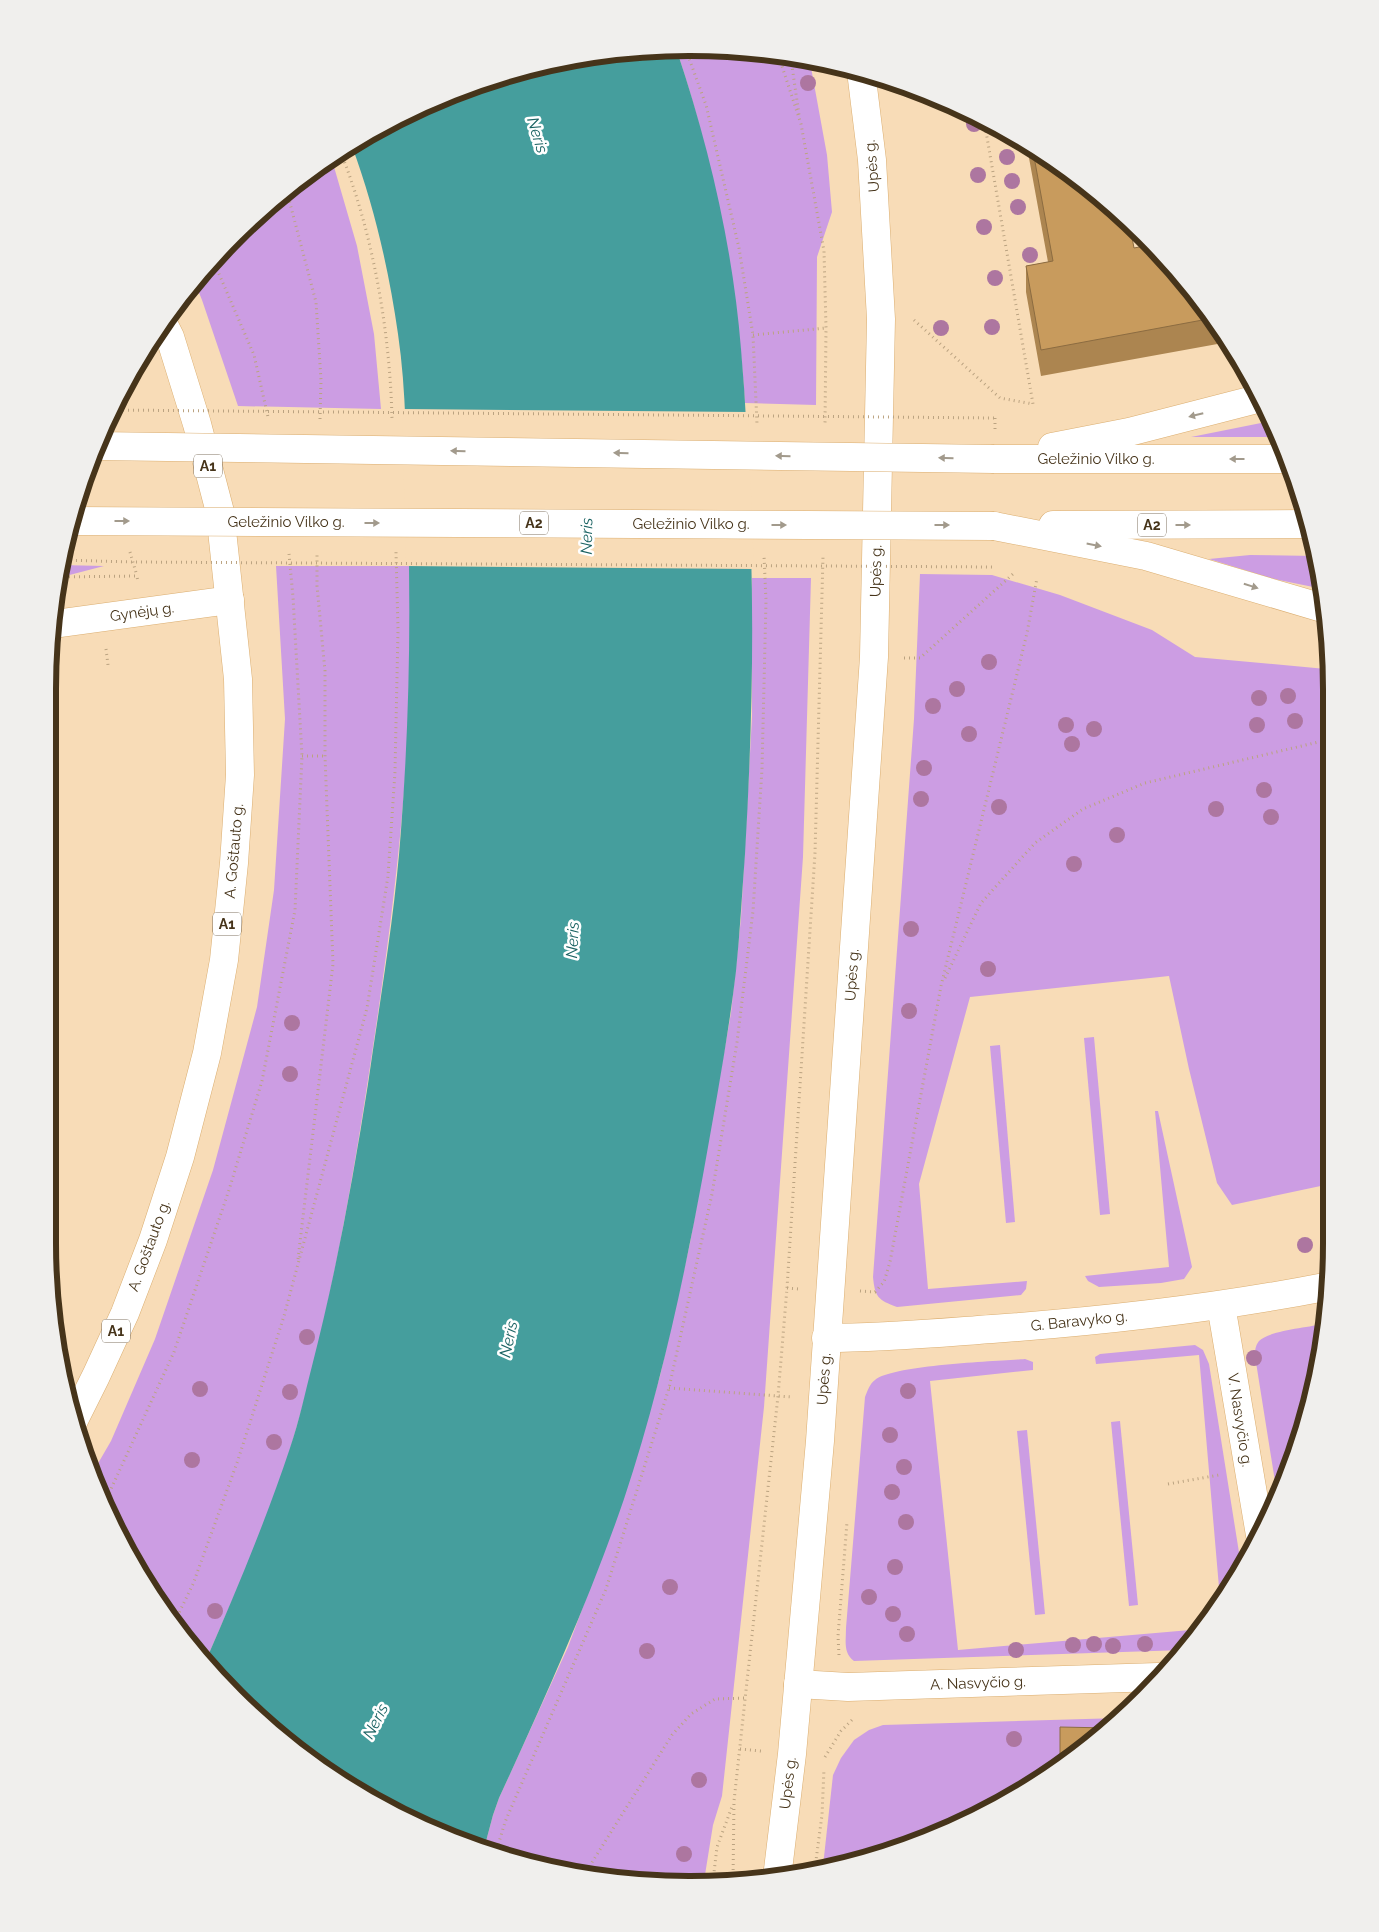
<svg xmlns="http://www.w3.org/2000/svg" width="1379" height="1932" viewBox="0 0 1379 1932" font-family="Raleway,sans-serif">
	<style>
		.green { fill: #cc9de3 }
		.water { fill: #459e9d }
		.pier { fill: #f8dcb7 }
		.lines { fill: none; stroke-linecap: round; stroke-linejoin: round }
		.minor-casing { stroke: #dbae70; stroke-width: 29 }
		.major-casing { stroke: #dbae70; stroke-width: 29 }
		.highway-casing { stroke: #dbae70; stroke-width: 29 }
		.path { stroke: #bba381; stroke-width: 3; stroke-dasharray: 1 4; stroke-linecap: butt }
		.minor { stroke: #fff; stroke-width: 28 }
		.major { stroke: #fff; stroke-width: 28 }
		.highway { stroke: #fff; stroke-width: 28 }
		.highway-bridge-casing { stroke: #dbae70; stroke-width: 29; stroke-linecap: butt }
		.path-bridge { stroke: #bba381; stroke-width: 3; stroke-dasharray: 1 4; stroke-linecap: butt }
		.highway-bridge { stroke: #fff; stroke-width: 28 }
		.tree { fill: #ad76a0 }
		.wall { fill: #ac8550 }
		.building { fill: #c89b5d; stroke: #8c6c41 }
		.oneway { fill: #a29a8c }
		.labels { text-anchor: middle; stroke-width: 5; stroke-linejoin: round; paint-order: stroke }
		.shield { fill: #fff; stroke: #7e715f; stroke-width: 1 }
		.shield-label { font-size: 14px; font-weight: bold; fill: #46341a }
		.street-label { font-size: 15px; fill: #46341a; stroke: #fff }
		.water-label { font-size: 16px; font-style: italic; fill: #1b6363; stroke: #fff }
		.rim { fill: none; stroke: #46341a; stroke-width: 6 }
	</style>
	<rect width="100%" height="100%" fill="#f8dcb7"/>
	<g class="green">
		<path d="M732,49L810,62L827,155L832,212L817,257L816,405L745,403C737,283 715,166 677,51Z"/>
		<path d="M332,160L357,246L374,334L381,409L238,406L202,300L195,283L207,266L266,207Z"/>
		<path d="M1271,421L1277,437H1191Z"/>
		<path d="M1250,555L1316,556L1323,589L1274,579L1209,559Z"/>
		<path d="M60,565L104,566L58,578Z"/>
		<path d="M276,566H409C416,717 399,870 377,1020C356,1162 333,1305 292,1443C270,1517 238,1587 207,1658L156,1599L114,1526L93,1472L111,1441L155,1339L213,1170L257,1007L274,890L285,719Z"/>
		<path d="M920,574L992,575L1060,595L1152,630L1195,657L1326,669L1330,1184L1232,1205L1217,1183L1189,1069L1169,976L970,997L919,1184L928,1289L1027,1281L1026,1289L1021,1295L897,1307C878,1300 875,1297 873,1277L914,719Z"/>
		<path d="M752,578H811L803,857L764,1407L722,1796L713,1825L704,1881L648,1883L565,1872L485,1845L493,1815L499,1798L568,1647L624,1497L660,1376L690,1243L731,1013L741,918L752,717Z"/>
		<path d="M1094,1037L1110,1214L1100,1215L1084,1038Z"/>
		<path d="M1000,1045L1015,1222L1006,1223L990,1046Z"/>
		<path d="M1155,1111H1158L1192,1267L1184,1279L1161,1283L1099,1287L1088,1281L1085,1276L1169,1267Z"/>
		<path d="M1324,1324L1310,1409L1277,1494L1255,1356C1255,1351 1255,1346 1259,1341C1268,1331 1309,1327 1324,1324Z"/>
		<path d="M1195,1345L1203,1350L1209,1364L1241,1565L1220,1599L1199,1355L1096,1364L1095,1357L1100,1354Z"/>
		<path d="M1025,1359L1033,1362V1370L930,1381L958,1650L1202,1629L1184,1650L854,1661C843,1653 846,1641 846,1628L865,1397C867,1392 870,1383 875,1380C892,1365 997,1361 1025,1359Z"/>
		<path d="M1120,1421L1138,1605L1129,1606L1111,1422Z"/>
		<path d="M1027,1430L1045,1614L1035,1615L1017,1431Z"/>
		<path d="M1120,1718L1113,1725L1011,1798L935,1836L823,1866L833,1775L841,1758L854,1740L869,1730L883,1725Z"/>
	</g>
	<path class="water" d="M677,51C709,147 733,248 741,349C747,415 749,482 751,548C754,650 751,752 745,854C742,893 740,932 736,971C728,1039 715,1107 703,1175C683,1284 659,1394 624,1499C589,1601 544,1700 499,1798L493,1815L485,1845L406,1818L266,1725L207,1658C237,1589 266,1520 290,1448C299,1422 305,1393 312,1366C336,1273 353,1179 368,1084C380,1000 395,915 401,830C409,727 411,624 408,520C406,458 407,395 398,334C389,270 374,206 352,146L369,133L483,81L606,53Z"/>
	<path class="pier" d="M402,409L748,412L754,569L406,566Z"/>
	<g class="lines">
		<g class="minor-casing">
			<g id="minor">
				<path d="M1221,1305L1260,1535"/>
				<path d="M826,1338C882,1338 937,1333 992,1329C1105,1321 1218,1308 1330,1286"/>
				<path d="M798,1684L848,1687L1158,1677"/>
				<path d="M777,1878L792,1754L820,1441L874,657L881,319L872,160L861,71"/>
			</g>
		</g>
		<g class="major-casing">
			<g id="major">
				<path d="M54,624L230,600"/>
				<path d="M74,1420L96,1376L125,1313L153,1240L180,1157L207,1053L224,960L234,863L240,775L238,679L220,512L197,424L170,337L164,325"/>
			</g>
		</g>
		<g class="highway-casing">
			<g id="highway">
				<path d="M1052,447L1129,432L1261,398"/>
				<path d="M994,459H1285"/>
				<path d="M1053,525L1310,524"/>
				<path d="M994,526L1146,556L1326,609"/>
			</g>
		</g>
		<g class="path">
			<path d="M686,50L706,105L739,248L753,335L757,424"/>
			<path d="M779,57L801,124L824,251L826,328L825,425"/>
			<path d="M791,59L799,115"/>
			<path d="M341,153C373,233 390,332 392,419"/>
			<path d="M287,192L316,302L321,380L320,420"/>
			<path d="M213,260L254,355L268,417"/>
			<path d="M914,320L1000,398L1033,404L984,120"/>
			<path d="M753,335L826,328"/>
			<path d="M995,429V414"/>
			<path d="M130,552L137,576"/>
			<path d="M59,577L137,576L138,583"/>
			<path d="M106,649L108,665"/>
			<path d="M904,658H920L1013,574"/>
			<path d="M302,756H325"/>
			<path d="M48,964L53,857L48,804"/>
			<path d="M945,978L981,903L1035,843L1083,809L1145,783L1327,740"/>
			<path d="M298,1259L333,964L325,756V671L317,586V553"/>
			<path d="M787,1288L799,1289"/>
			<path d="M860,1291L875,1292L884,1282L890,1262L941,986L1027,633L1037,578"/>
			<path d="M669,1388L792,1397"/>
			<path d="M1168,1484L1219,1475"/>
			<path d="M105,1502L174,1352L229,1190L262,1081L295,910L302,756L293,597L289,554"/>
			<path d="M175,1621L193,1584L238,1460L284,1316L367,1008L388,876L395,772L398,630L396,552"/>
			<path d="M839,1655L838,1636L847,1522"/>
			<path d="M740,1749L761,1751"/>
			<path d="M825,1757L841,1731L854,1718"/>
			<path d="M497,1849L505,1822L606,1589L669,1388L712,1194L737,1042L753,911L762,769L766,601L764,555"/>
			<path d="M815,1868L822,1815L824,1769"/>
			<path d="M584,1875L672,1735L691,1714L715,1699L746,1698"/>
			<path d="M733,1880L734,1801L778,1396L787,1288L815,853L823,557"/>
			<path d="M713,1881L717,1847L733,1804"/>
		</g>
		<use href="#minor" class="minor"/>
		<use href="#major" class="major"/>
		<use href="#highway" class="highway"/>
		<g class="highway-bridge-casing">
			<g id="highway-bridge">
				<path d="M96,446L994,459"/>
				<path d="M73,521L994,526"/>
			</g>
		</g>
		<g class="path-bridge">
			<path d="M113,410L995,418"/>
			<path d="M61,560L132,562L994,567"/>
		</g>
		<use href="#highway-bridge" class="highway-bridge"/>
	</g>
	<g class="tree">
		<circle cx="808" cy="83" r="8"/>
		<circle cx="974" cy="124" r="8"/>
		<circle cx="1007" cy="157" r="8"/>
		<circle cx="978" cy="175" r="8"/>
		<circle cx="1012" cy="181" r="8"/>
		<circle cx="1018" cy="207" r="8"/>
		<circle cx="984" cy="227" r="8"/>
		<circle cx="1030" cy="255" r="8"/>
		<circle cx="995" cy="278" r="8"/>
		<circle cx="992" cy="327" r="8"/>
		<circle cx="941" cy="328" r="8"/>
		<circle cx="989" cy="662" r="8"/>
		<circle cx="957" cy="689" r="8"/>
		<circle cx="1288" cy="696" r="8"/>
		<circle cx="1259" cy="698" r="8"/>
		<circle cx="933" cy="706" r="8"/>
		<circle cx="1295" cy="721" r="8"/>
		<circle cx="1066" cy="725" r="8"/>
		<circle cx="1257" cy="725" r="8"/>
		<circle cx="1094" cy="729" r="8"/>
		<circle cx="969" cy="734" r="8"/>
		<circle cx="1072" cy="744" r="8"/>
		<circle cx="924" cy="768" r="8"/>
		<circle cx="1264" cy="790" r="8"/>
		<circle cx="921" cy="799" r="8"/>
		<circle cx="999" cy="807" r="8"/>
		<circle cx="1216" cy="809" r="8"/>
		<circle cx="1271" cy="817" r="8"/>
		<circle cx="1117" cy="835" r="8"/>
		<circle cx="1074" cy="864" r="8"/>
		<circle cx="911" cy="929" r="8"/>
		<circle cx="988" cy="969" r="8"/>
		<circle cx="909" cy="1011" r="8"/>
		<circle cx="292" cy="1023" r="8"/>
		<circle cx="290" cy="1074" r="8"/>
		<circle cx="1305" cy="1245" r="8"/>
		<circle cx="307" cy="1337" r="8"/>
		<circle cx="1254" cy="1358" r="8"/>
		<circle cx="200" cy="1389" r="8"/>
		<circle cx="908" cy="1391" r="8"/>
		<circle cx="290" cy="1392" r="8"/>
		<circle cx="890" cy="1435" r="8"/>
		<circle cx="274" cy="1442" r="8"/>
		<circle cx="192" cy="1460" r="8"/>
		<circle cx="904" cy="1467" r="8"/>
		<circle cx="892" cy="1492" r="8"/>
		<circle cx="906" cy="1522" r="8"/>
		<circle cx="895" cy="1567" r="8"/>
		<circle cx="670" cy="1587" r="8"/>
		<circle cx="869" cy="1597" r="8"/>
		<circle cx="215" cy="1611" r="8"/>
		<circle cx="893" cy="1614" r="8"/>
		<circle cx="907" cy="1634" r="8"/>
		<circle cx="1094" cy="1644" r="8"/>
		<circle cx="1145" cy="1644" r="8"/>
		<circle cx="1073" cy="1645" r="8"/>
		<circle cx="1113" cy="1646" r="8"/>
		<circle cx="1016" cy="1650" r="8"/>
		<circle cx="647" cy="1651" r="8"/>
		<circle cx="1014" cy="1739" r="8"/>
		<circle cx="699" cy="1780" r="8"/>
		<circle cx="684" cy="1854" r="8"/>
	</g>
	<path class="wall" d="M1027,147L1081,180L1134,248L1172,266L1223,343L1041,376L1026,292V266L1048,262Z"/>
	<g class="building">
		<path d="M1033,151L1081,180L1130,227L1134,248L1150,245L1172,266L1208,319L1041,350L1026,266L1053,261Z"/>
		<path d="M1060,1727L1109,1728L1060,1763Z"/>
	</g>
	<defs><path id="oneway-solid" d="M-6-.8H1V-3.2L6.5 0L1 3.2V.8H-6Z" transform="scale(1.25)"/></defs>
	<g class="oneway">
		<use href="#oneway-solid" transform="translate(1196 415) rotate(166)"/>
		<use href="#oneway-solid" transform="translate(458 451) rotate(-179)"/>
		<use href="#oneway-solid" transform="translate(621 453) rotate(-179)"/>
		<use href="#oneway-solid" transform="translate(783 456) rotate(-179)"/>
		<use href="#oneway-solid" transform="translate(946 458) rotate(-179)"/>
		<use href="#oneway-solid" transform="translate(1237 459) rotate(180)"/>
		<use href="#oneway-solid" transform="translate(122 521)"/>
		<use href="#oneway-solid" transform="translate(372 523)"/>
		<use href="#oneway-solid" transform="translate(779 525)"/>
		<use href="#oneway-solid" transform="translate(942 525)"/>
		<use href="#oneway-solid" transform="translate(1183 525)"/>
		<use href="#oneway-solid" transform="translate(1094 545) rotate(11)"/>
		<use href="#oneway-solid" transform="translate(1251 586) rotate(17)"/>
	</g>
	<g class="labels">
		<g class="shield">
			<rect x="194" y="454.5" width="28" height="23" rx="4"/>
			<rect x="520" y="511.5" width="28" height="23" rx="4"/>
			<rect x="1138" y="513.5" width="28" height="23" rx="4"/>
			<rect x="213" y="912.5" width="28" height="23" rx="4"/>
			<rect x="102" y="1319.5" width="28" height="23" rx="4"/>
		</g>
		<g class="shield-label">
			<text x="208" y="471">A1</text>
			<text x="534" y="528">A2</text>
			<text x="1152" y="530">A2</text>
			<text x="227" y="929">A1</text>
			<text x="116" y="1336">A1</text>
		</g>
		<g class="street-label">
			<text transform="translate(872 166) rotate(-95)" y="5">Upės g.</text>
			<text x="1096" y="464">Geležinio Vilko g.</text>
			<text x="286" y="527">Geležinio Vilko g.</text>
			<text x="691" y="529">Geležinio Vilko g.</text>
			<text transform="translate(876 571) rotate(-89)" y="5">Upės g.</text>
			<text transform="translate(142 612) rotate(-8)" y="5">Gynėjų g.</text>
			<text transform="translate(234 851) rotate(-85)" y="5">A. Goštauto g.</text>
			<text transform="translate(852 975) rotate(-86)" y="5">Upės g.</text>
			<text transform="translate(149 1246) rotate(-70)" y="5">A. Goštauto g.</text>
			<text transform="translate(1079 1321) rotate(-6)" y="5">G. Baravyko g.</text>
			<text transform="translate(824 1379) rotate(-86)" y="5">Upės g.</text>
			<text transform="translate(1240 1420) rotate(81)" y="5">V. Nasvyčio g.</text>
			<text transform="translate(978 1683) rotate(-2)" y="5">A. Nasvyčio g.</text>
			<text transform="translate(788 1783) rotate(-83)" y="5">Upės g.</text>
		</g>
		<g class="water-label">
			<text transform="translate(538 135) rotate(73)" y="6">Neris</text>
			<text transform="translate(586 536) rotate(-89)" y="6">Neris</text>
			<text transform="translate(572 940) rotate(-87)" y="6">Neris</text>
			<text transform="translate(508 1339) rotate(-78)" y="6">Neris</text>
			<text transform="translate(375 1721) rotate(-63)" y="6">Neris</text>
		</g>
	</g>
	<path d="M0 0H1379V1932H0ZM689 56H690A633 633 0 0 1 1323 689V1243A633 633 0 0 1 690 1876H689A633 633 0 0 1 56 1243V689A633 633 0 0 1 689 56Z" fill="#f0efed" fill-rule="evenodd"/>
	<path class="rim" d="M689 56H690A633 633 0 0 1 1323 689V1243A633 633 0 0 1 690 1876H689A633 633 0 0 1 56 1243V689A633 633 0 0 1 689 56Z"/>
</svg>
